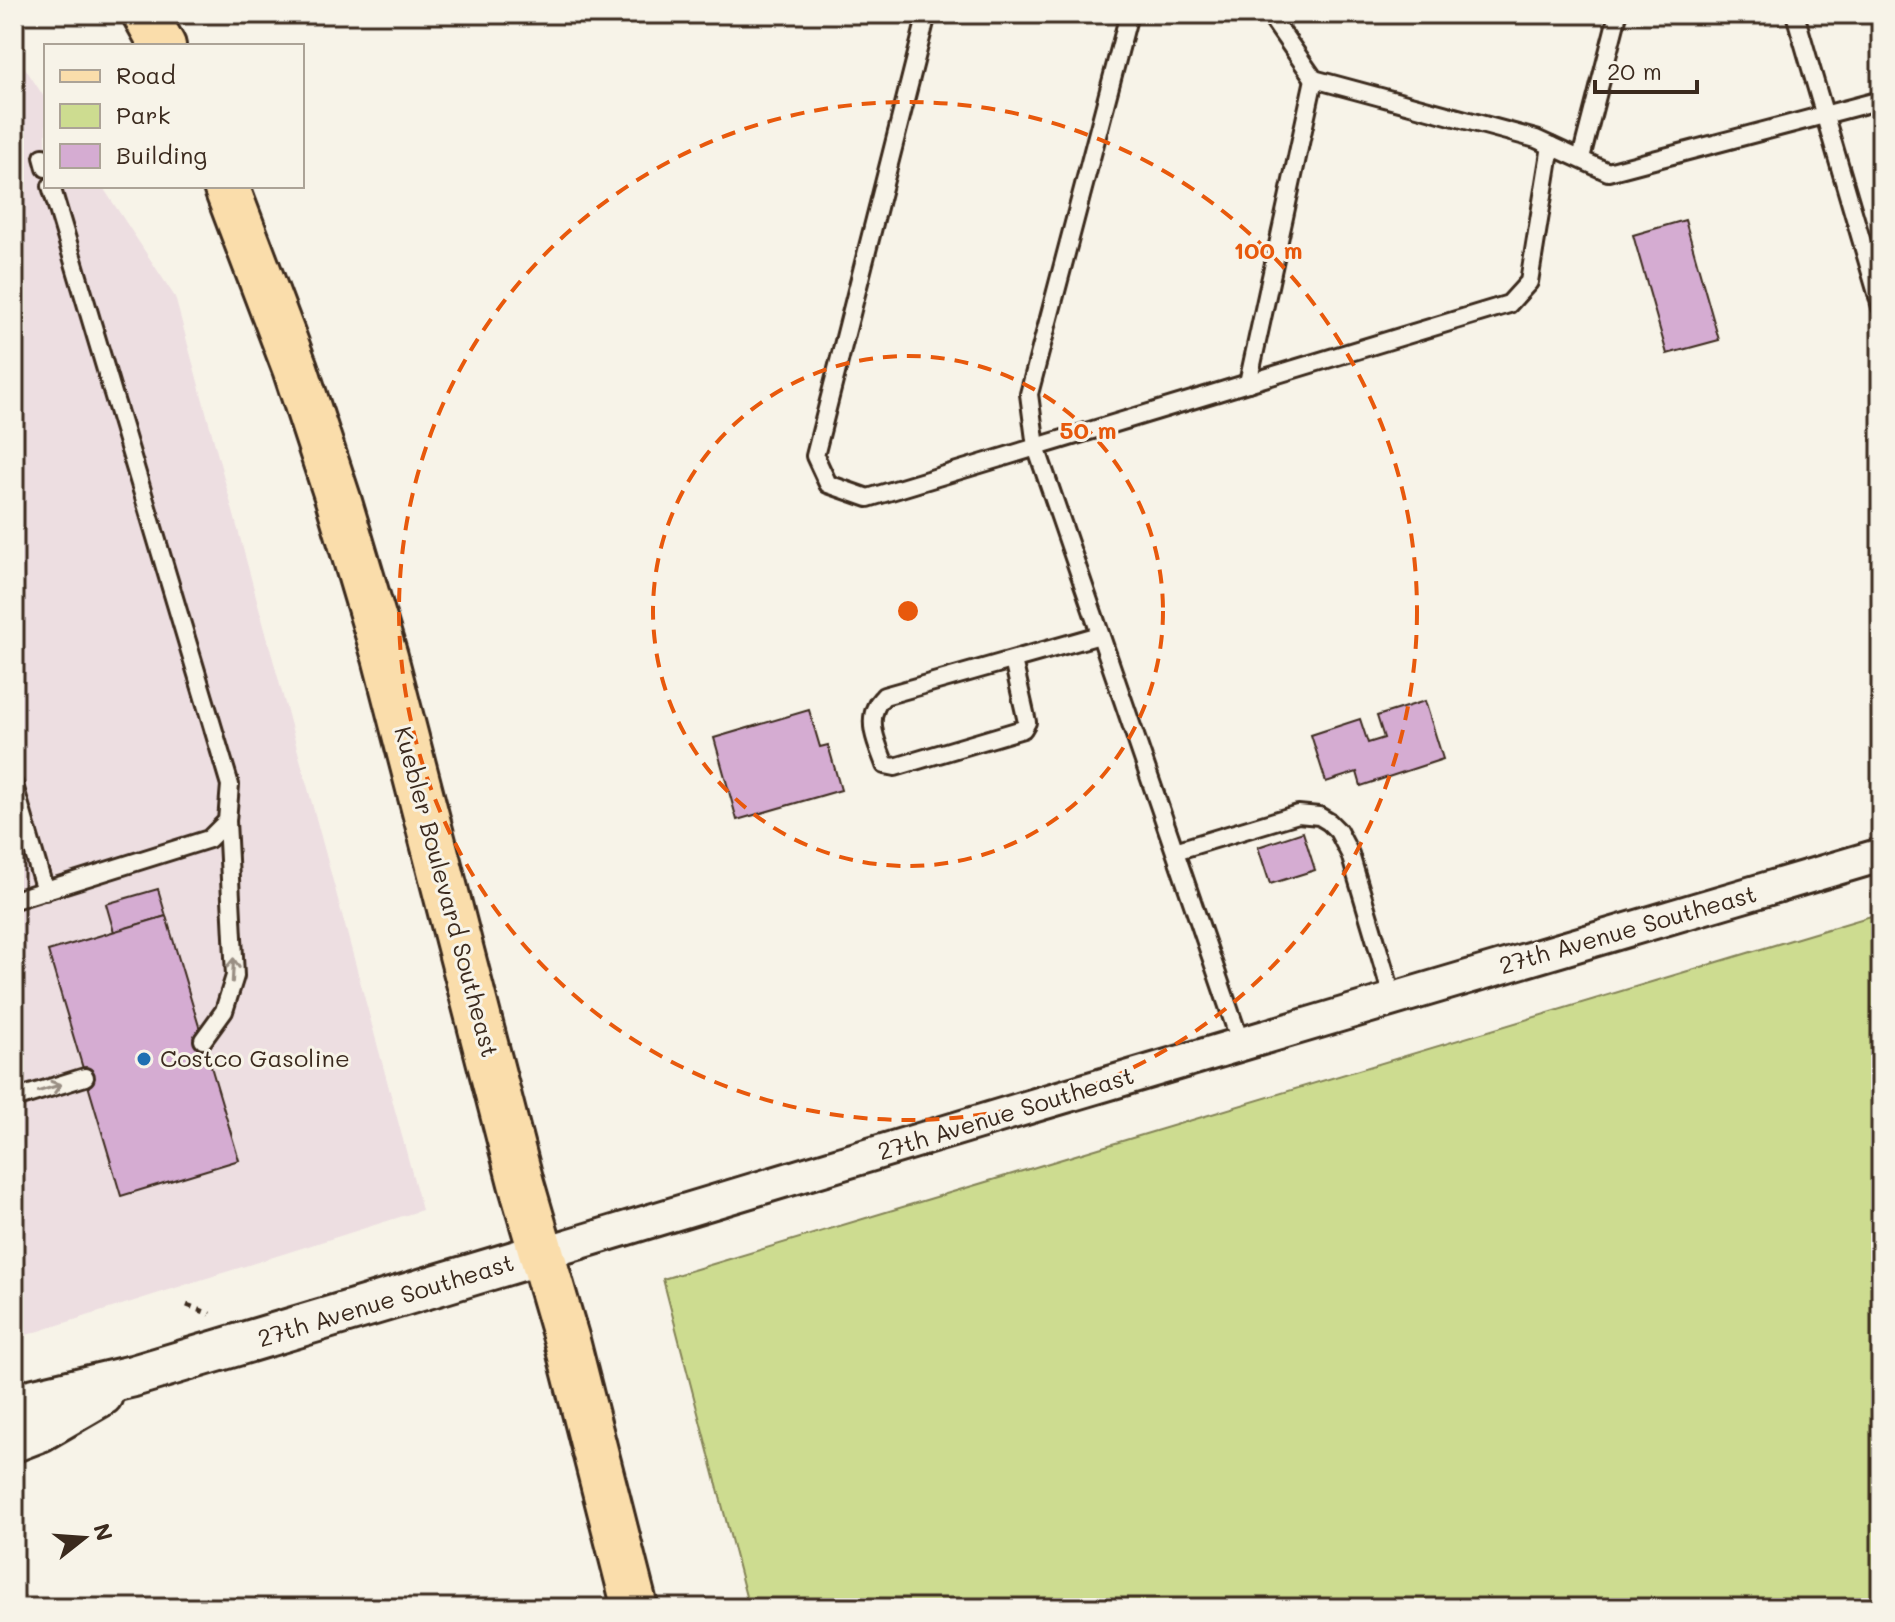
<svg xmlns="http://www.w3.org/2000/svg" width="1895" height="1622" viewBox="0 0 1895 1622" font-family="Mali,sans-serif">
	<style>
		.built { fill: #eddee1 }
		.green { fill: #cddc90; stroke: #848357; stroke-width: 2 }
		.building { fill: #d5acd2; stroke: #3b2a1e; stroke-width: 2 }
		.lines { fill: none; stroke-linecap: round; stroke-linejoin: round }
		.service-casing { stroke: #3b2a1e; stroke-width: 22 }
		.minor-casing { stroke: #3b2a1e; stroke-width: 38 }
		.tertiary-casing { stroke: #3b2a1e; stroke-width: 46 }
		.primary-casing { stroke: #3b2a1e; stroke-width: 50 }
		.path { stroke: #3b2a1e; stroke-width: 5; stroke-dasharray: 6 6; stroke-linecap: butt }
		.service { stroke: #f7f3e8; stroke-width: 16 }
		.minor { stroke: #f7f3e8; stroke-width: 32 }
		.tertiary { stroke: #f7f3e8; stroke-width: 40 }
		.primary { stroke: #faddab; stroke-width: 44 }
		.oneway { stroke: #998e83 }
		.ring { fill: none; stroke: #e8590c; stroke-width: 4; stroke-dasharray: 14 10 }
		.poi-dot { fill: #1f6fb2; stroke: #f7f3e8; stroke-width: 3 }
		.labels { text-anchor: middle; stroke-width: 6; stroke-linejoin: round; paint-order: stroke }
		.street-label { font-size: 24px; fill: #3b2a1e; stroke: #f7f3e8 }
		.poi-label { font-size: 24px; fill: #3b2a1e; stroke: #f7f3e8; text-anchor: start }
		.centre { fill: #e8590c; stroke: #f7f3e8; stroke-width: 4 }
		.ring-label { font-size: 24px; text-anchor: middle; font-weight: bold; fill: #e8590c; stroke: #f7f3e8; stroke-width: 6; stroke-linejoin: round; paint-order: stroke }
	</style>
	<rect width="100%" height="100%" fill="#f7f3e8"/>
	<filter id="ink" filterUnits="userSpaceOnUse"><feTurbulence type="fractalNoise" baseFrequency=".0125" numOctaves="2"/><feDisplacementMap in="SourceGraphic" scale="16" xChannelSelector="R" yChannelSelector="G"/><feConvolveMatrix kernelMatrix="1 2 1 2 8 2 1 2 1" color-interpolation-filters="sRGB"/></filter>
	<g filter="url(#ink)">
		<path class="built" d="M14,51L46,100V186H102L175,297L422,1210L14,1339Z"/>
		<path class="green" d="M1881,913V1608H749L663,1279Z"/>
		<g class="building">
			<path d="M1685,220L1719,340L1667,354L1633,235Z"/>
			<path d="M1425,701L1443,759L1361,786L1357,772L1326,782L1311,735L1360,719L1368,743L1384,738L1377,716Z"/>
			<path d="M809,710L820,747L828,745L841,790L737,820L714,738Z"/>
			<path d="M1303,832L1315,870L1270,884L1258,847Z"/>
			<path d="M158,889L166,916L114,932L106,904Z"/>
			<path d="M166,916L239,1160L121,1196L48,951Z"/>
		</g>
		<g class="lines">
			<g class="service-casing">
				<g id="service">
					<path d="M927,14L815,456L828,484L868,498L1509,304L1529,282L1551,146"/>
					<path d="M1129,14L1029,394L1036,447L1241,1044"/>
					<path d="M1269,14L1314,79L1536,139L1608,172L1881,100"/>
					<path d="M1795,14L1881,307"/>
					<path d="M43,157L46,168"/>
					<path d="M1581,158L1618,14"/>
					<path d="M1248,383L1314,79"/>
					<path d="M1013,660L1027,722L1023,729L895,767L885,765C879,748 867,725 876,707C878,702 881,700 884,696L1100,635"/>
					<path d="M14,785L45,891"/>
					<path d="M1175,851L1298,814L1319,816L1329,822L1338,831L1350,854L1393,999"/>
					<path d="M14,900L209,839L227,821L230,785L51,186"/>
					<path d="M203,1040L224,1011L235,976L227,821"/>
					<path d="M14,1099L85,1077"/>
				</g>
			</g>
			<g class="minor-casing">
				<path id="minor" d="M541,1254L1042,1103L1881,855"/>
			</g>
			<g class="tertiary-casing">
				<g id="tertiary">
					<path d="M14,1404L133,1376L541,1254"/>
					<path d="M14,1441L40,1431L102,1395"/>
				</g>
			</g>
			<g class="primary-casing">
				<g id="primary">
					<path d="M145,14L163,46"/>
					<path d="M226,186L295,368L338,499L385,657L521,1183L567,1341L635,1608"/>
				</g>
			</g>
			<path class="path" d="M187,1305L210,1314"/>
			<use href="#service" class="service"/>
			<use href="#minor" class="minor"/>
			<use href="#tertiary" class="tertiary"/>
			<use href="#primary" class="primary"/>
		</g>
		<defs><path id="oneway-shaft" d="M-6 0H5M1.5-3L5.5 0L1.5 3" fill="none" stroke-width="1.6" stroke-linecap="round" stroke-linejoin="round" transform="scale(2)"/></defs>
		<g class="oneway">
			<use href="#oneway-shaft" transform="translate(233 970) rotate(-87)"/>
			<use href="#oneway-shaft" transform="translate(50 1088) rotate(-17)"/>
		</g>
	</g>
	<g class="ring">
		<circle cx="908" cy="611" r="255"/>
		<circle cx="908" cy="611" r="509"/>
	</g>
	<circle class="poi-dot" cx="144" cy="1059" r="8"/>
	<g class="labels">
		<g class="street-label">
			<text transform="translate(446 892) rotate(75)" y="8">Kuebler Boulevard Southeast</text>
			<text transform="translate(1628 930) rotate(-16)" y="8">27th Avenue Southeast</text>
			<text transform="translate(1006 1114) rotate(-17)" y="8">27th Avenue Southeast</text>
			<text transform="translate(386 1301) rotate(-17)" y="8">27th Avenue Southeast</text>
		</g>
		<g class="poi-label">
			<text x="160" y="1067">Costco Gasoline</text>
		</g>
	</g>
	<circle cx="908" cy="611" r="12" class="centre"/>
	<g class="ring-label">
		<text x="1268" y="259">100 m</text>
		<text x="1088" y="439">50 m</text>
	</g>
	<rect width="1895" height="1622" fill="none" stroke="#f7f3e8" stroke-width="48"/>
	<rect x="24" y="24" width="1847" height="1574" fill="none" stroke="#3b2a1e" stroke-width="3" filter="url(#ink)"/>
	<rect x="44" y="44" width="260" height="144" fill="#f7f3e8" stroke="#aca397" stroke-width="2"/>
	<rect x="60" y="70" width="40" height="12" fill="#faddab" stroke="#aca397" stroke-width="2"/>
	<text x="116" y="84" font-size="24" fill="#3b2a1e">Road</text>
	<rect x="60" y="104" width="40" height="24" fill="#cddc90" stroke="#aca397" stroke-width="2"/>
	<text x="116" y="124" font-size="24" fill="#3b2a1e">Park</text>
	<rect x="60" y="144" width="40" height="24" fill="#d5acd2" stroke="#aca397" stroke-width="2"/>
	<text x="116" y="164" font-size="24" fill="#3b2a1e">Building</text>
	<g transform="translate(84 1538) rotate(73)" stroke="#f7f3e8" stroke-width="6" paint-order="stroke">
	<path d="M0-6L14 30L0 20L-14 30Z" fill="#3b2a1e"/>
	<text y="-12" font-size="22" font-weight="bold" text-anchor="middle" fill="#3b2a1e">N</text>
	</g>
	<path d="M1595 80v12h102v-12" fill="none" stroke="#3b2a1e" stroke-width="4"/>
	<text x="1607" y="80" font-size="24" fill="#3b2a1e" stroke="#f7f3e8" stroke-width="6" paint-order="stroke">20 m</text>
</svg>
